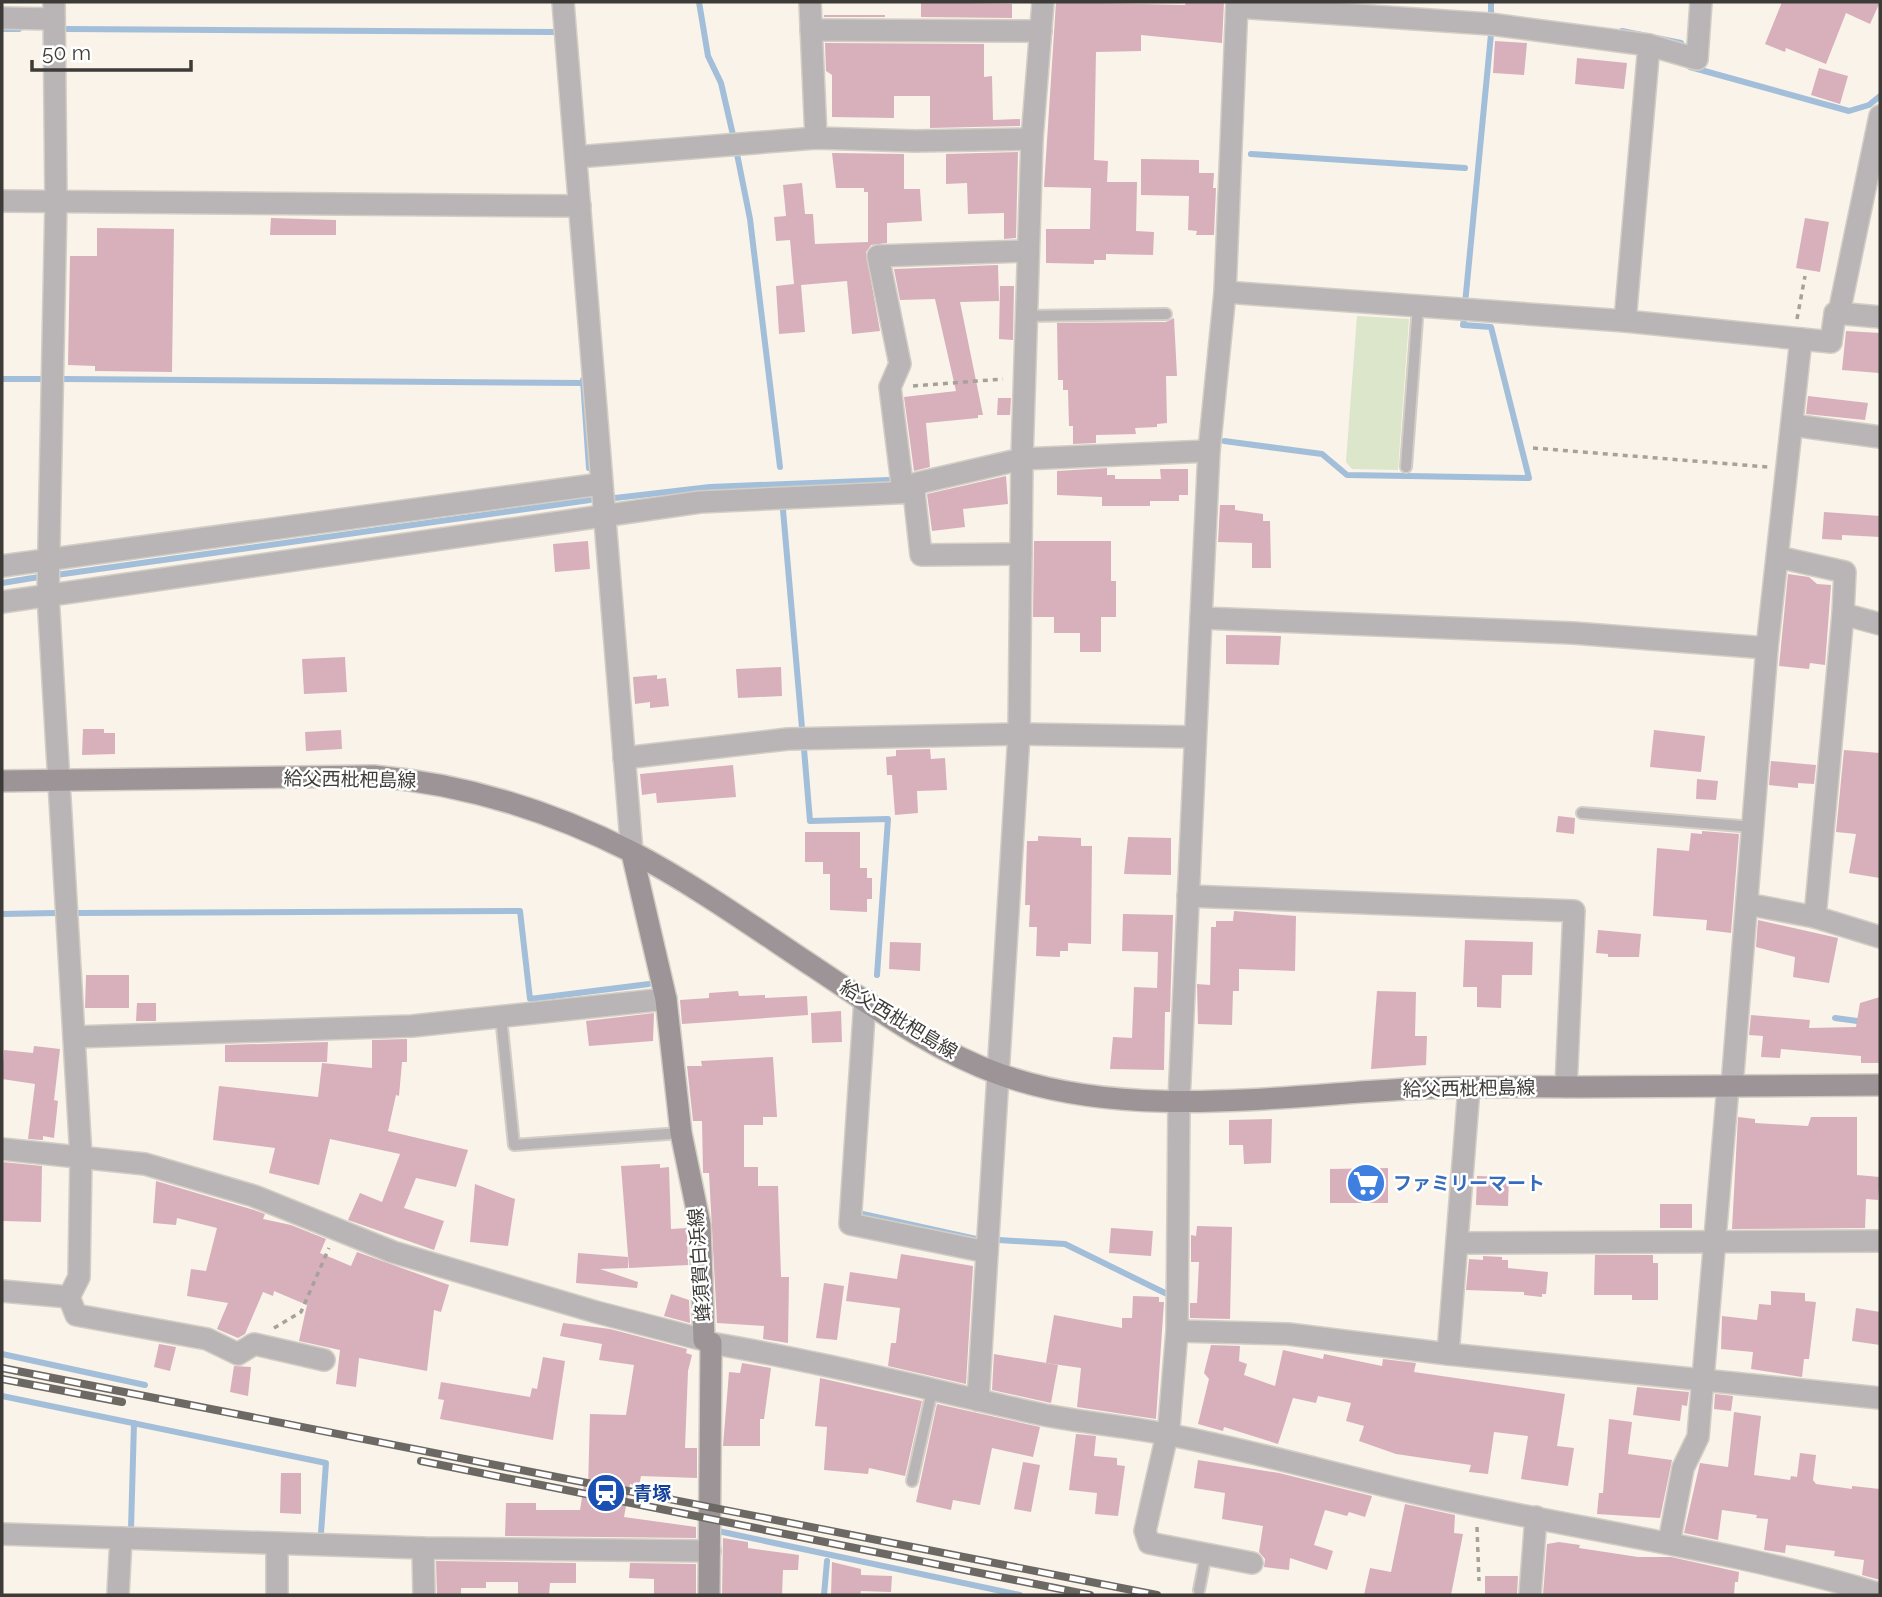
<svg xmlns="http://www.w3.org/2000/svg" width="1882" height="1597" viewBox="0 0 1882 1597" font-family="Raleway,'Noto Sans JP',sans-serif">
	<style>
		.green { fill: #dbe6ca }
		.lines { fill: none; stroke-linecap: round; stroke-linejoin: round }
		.stream { stroke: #a3bed9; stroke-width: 6 }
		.building { fill: #d8b0bc }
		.lane-casing { stroke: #d3cec5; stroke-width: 14 }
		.street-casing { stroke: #d3cec5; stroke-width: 24 }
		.secondary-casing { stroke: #d3cec5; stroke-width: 24 }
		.path { stroke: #a6a29b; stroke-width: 3.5; stroke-dasharray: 5 5; stroke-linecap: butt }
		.lane { stroke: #b9b4b5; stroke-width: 10 }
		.street { stroke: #b9b4b5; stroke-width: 21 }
		.secondary { stroke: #9c9496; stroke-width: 21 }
		.rail-casing { stroke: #6c6964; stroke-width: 8 }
		.rail { stroke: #fff; stroke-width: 5; stroke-dasharray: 16; stroke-linecap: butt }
		.labels { text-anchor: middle; stroke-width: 5; stroke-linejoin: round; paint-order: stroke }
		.street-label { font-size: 19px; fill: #3d3b37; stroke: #fff }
		.shop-label { font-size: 19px; font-weight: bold; fill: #366cbe; stroke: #fff; text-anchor: start }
		.transit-label { font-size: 19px; font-weight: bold; fill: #164399; stroke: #fff; text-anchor: start }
	</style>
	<rect width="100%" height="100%" fill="#f9f3e9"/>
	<path class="green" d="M1357,316L1409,319L1398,470L1352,469L1346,462Z"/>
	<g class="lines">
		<g class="stream">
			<path d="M699,2L708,56L721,83L733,135"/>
			<path d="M1491,19V2"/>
			<path d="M2,29H19"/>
			<path d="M67,29L556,32"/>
			<path d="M1622,31L1681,43"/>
			<path d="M1690,67L1849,111L1869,105L1880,96"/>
			<path d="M737,154L750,219L780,467"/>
			<path d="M1251,154L1465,168"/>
			<path d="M1465,304L1491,34"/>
			<path d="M2,379H43"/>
			<path d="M64,379L583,383"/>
			<path d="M583,380L589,468"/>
			<path d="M1224,441L1322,454L1347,475L1529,478L1491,327L1463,325L1464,320"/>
			<path d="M615,498L710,487L888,480"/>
			<path d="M783,510L802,728"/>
			<path d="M56,575L590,500"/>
			<path d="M2,583L39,577"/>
			<path d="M804,749L810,821L888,819L877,975"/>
			<path d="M76,913L520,911L530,999L649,984"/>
			<path d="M2,914L55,913"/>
			<path d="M1835,1018L1880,1024"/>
			<path d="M858,1213L976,1239"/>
			<path d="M999,1240L1065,1244L1165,1293"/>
			<path d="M2,1354L145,1385"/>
			<path d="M2,1396L326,1463L321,1533"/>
			<path d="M131,1529L134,1423"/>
			<path d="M718,1531L1020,1595"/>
			<path d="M824,1595L827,1561"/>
		</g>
	</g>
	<g class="building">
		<path d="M921,2L1012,4V18L921,17Z"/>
		<path d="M1056,2L1185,5L1186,2H1224L1222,43L1141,35V51L1096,52L1094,160L1108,161L1107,182H1137L1136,231L1154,232L1153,255L1106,254V260H1094V264L1046,263V229H1090L1091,188L1044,187Z"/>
		<path d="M1782,2H1880L1870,24L1846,13L1826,64L1786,48L1785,52L1765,44Z"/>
		<rect x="824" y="15" width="61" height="2"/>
		<path d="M1495,41L1527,43L1524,75L1493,73Z"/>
		<path d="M825,43L984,44V77L992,76L993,120L1020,119V126L930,128V96H894V118L832,117V75L826,71Z"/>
		<path d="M1577,58L1627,63L1624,89L1575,84Z"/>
		<path d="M1819,68L1848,76L1840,104L1811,95Z"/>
		<path d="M1018,152L1016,238L1004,239V213L968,214L967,183L946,184V154Z"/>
		<path d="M832,153L904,154V189H920L922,221L887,223V243L871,245L866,252L880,331L852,334L847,281L801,285L805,332L779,334L776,286L794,284L790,240L776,241L774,217L786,216L783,185L802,183L805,214H813L815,244L868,242V192H864V188H836Z"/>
		<path d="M1141,159L1199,160V173H1214L1213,188H1216L1214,235H1196L1197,231L1188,230L1189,196L1141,195Z"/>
		<path d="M271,218L336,220V235H270Z"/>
		<path d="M1805,218L1829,222L1820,272L1796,268Z"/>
		<path d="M97,228L174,229L172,372L95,371V366L68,365L70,256H97Z"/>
		<path d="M998,265L999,301L960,302L983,415H978V418L926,423L930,467L914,471L904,397L956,391L935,299L900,300L894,269Z"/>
		<path d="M1000,286H1014L1013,340L999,339Z"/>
		<path d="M1174,318L1177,376H1166L1167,423L1157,424V427L1135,428L1136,434L1096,435V443L1073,444V426H1069L1068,390H1063V380H1058L1057,323L1166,322Z"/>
		<path d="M1846,331L1880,333L1879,373L1842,370Z"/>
		<path d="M1808,396L1868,403L1865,420L1806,414Z"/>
		<path d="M998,398H1011L1010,415H997Z"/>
		<path d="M1107,468V475H1115V479H1161L1160,469H1188V495H1179V501H1150V506H1102V497L1057,495V471Z"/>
		<path d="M1006,476L1008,504L963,509L965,527L932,531L927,494Z"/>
		<path d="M1220,505H1235V510L1263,514V521H1270L1271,568H1252V543L1218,542Z"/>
		<path d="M1824,512L1880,516V537L1842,535V540L1822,539Z"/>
		<path d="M588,541L590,569L555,572L553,544Z"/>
		<path d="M1034,541H1111V581H1116V617H1101V652H1080V633H1054V617H1033Z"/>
		<path d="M1788,574L1809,577L1817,584L1831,585L1825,665L1810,663L1809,669L1779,666Z"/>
		<path d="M1226,635L1281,636L1279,665L1226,664Z"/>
		<path d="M345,657L347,692L304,694L302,659Z"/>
		<path d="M781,667L782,696L738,698L736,669Z"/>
		<path d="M657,675V679L666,678L669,706L650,708V702L635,704L633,677Z"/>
		<path d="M83,729H104V733H115V754L82,755Z"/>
		<path d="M341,730L342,749L306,751L305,732Z"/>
		<path d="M1654,730L1705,736L1701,772L1650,767Z"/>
		<path d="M930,749L931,759L945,758L947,790L917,791L918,813L895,815L892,775H887L886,757L896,756V750Z"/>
		<path d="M1844,750L1880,753V878L1849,873L1856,834L1836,832Z"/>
		<path d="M1771,761L1816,765L1814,784L1798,783V788L1769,785Z"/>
		<path d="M733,765L736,797L657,803L656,793L642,795L640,774Z"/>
		<path d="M1697,779L1718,781L1716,800L1696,799Z"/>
		<path d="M1558,816L1575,818L1574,834L1556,832Z"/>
		<path d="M1702,831L1739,834L1731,933L1706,930L1707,920L1653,916L1657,848L1689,851L1691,833L1702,834Z"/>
		<path d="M805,832H860V868H867V878H872V899H867V912L830,910V874H823V862H805Z"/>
		<path d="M1038,836L1081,838V846H1092L1091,944L1068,943V951H1060V957L1036,956L1037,927H1029L1030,905H1025L1027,841H1038Z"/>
		<path d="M1128,837L1171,838V875L1124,874Z"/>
		<path d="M1234,911L1296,916L1295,971L1239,969V991H1233L1232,1025L1198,1024L1197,984L1210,985L1211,927H1216V921H1233Z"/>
		<path d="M1123,914L1173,915L1170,1012H1165L1164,1070L1110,1069L1113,1037L1132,1038L1134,987L1157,988L1158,952L1122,951Z"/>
		<path d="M1758,920L1838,938L1829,983L1793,977L1795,957L1756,947Z"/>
		<path d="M1598,930L1641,934L1639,957H1608V954L1596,953Z"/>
		<path d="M1465,940L1533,942L1532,975H1502L1501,1008L1477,1007V987H1463Z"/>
		<path d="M890,942L921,943L920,971L889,969Z"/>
		<path d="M86,975H129V1008H85Z"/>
		<path d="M738,991L739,996L765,995V998L807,996L808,1015L682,1024L680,1000L709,998V993Z"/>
		<path d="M1377,991L1416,992L1415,1036H1427L1426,1065L1371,1069Z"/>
		<path d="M1880,997V1063H1861V1056L1781,1049L1780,1058L1761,1057L1763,1036L1749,1035L1751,1015L1810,1020L1809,1028L1856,1027L1860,1003Z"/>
		<path d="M137,1003H156V1021H136Z"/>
		<path d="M841,1011L842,1042L812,1043L811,1013Z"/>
		<path d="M654,1013L653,1041L589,1046L586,1021Z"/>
		<path d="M407,1039V1062H402L399,1096L396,1095L388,1131L468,1150L456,1187L416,1178L404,1208L444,1221L434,1250L348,1220L360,1193L382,1202L400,1154L330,1139L319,1185L269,1173L275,1148L213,1140L219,1086L318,1097L322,1063L372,1068V1040Z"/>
		<path d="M328,1042L327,1062H225V1045Z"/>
		<path d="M34,1046L60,1049L54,1100L58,1101L54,1138L43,1136V1140L28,1139L35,1084L2,1079L4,1050L33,1053Z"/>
		<path d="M773,1057L777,1117H763V1125H744V1167H758V1186H778L781,1277H789L788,1343L763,1339L764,1326L717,1323L709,1173H703L702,1121H693L687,1066H702L701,1061Z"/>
		<path d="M1738,1117L1755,1119V1123L1808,1126L1811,1117H1857V1175L1880,1177L1878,1200L1866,1199L1865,1228L1732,1229Z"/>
		<path d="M1272,1119L1271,1163L1244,1164L1243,1145H1229V1120Z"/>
		<path d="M2,1162L42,1166L41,1222L2,1221Z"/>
		<path d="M660,1164V1168L669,1167L671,1229L687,1228L688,1265L629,1268L621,1166Z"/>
		<path d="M1388,1168V1203H1330V1169Z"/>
		<path d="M1477,1176L1509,1177L1508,1206L1476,1205Z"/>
		<path d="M156,1181L254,1210L265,1214L263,1219L291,1225L326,1239L320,1253L351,1266L357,1252L449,1285L441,1312L434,1310L427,1371L359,1358L356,1387L336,1384L340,1350L299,1341L307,1305L274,1291L273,1296L263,1292L245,1334L238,1338L217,1329L228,1303L187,1296L191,1269L206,1271L217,1228L177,1218L176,1225L153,1223Z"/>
		<path d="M475,1184L515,1199L508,1246L470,1242Z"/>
		<rect x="1660" y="1204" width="32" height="24"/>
		<path d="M1197,1226L1232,1227L1230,1319L1190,1318V1303H1197L1199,1262H1191V1235L1196,1236Z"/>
		<path d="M1111,1228L1153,1231L1151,1256L1109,1253Z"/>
		<path d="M578,1253L628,1257V1268L600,1269L638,1282L637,1288L576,1283Z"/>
		<path d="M901,1254L973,1266L966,1384L888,1366L891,1343H896L900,1308L846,1301L850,1272L897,1279Z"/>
		<path d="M1595,1255H1653V1263H1658V1300H1632V1295H1594Z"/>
		<path d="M1483,1256L1502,1257V1260H1508V1268L1548,1272L1546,1294H1542V1297L1524,1295V1292L1466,1290L1469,1259L1483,1260Z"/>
		<path d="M824,1283L844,1286L837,1340L816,1338Z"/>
		<path d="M1771,1291L1805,1293V1301L1816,1302L1809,1359H1804L1802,1377L1751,1369L1753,1352L1721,1349L1722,1316L1757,1320L1759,1304L1771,1305Z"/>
		<path d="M671,1294L689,1300L690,1323L664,1316Z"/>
		<path d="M1133,1296L1159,1297V1302H1164L1156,1419L1077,1407L1081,1368L1046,1363L1054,1315L1122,1328V1318H1132Z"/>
		<path d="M1856,1308L1880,1312V1345L1852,1341Z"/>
		<path d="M563,1323L610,1329L687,1349L686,1353L692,1355L688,1371L685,1448H697V1478L641,1476L639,1486L630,1484L624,1517L696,1527V1538L505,1536L506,1503H536V1510H580L584,1485L588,1490L590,1414L626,1415L634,1365L599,1360L602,1344L560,1336Z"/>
		<path d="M159,1344L176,1347L170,1371L154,1367Z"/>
		<path d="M1211,1345L1240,1346L1239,1361L1247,1364L1244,1375L1275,1386L1283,1350L1323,1359L1324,1354L1382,1366L1383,1359L1416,1363L1414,1372L1565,1394L1557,1446L1574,1448L1568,1486L1521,1479L1528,1436L1494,1432L1488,1474L1469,1472L1471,1465L1396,1454L1359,1441L1364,1426L1346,1421L1351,1403L1318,1396L1316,1403L1293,1398L1278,1444L1224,1427L1223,1431L1198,1424L1209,1379L1204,1373Z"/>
		<path d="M994,1354L1058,1365L1051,1403L992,1390Z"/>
		<path d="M543,1357L565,1361L553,1440L440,1419L444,1400L438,1399L441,1382L530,1397L532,1388L537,1389Z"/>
		<path d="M742,1363L771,1368L764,1419H760V1446H723L729,1372L740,1373Z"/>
		<path d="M234,1366L251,1367L248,1396L230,1392Z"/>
		<path d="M820,1378L922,1401L905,1476L869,1468L868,1474L824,1470L827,1427L815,1426Z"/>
		<path d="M1637,1387L1689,1392L1687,1406L1682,1405L1680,1421L1633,1415Z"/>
		<path d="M1715,1394L1733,1396L1731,1411L1714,1409Z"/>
		<path d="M937,1404L1040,1427L1033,1457L992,1448L980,1505L953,1500L951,1510L916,1502Z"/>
		<path d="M1734,1412L1761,1416L1754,1475L1790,1480L1791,1476L1797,1477L1800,1453L1816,1455L1813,1480L1816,1484L1852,1489V1486L1880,1489V1580L1862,1575L1864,1560L1834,1556L1835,1551L1786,1545L1785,1553L1764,1550L1768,1519L1756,1518L1757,1515L1722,1510L1718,1540L1684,1533L1700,1463L1728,1467Z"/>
		<path d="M1609,1419L1632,1422L1628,1454L1672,1460L1660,1518L1597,1514L1599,1493H1603Z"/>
		<path d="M1076,1434L1096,1436L1094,1456L1117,1458V1465L1125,1466L1118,1516L1095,1514L1097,1493L1069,1490Z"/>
		<path d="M1198,1460L1279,1473L1372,1496L1365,1517L1349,1512L1347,1516L1325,1510L1314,1545L1333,1551L1327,1570L1290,1558L1289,1570L1264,1567L1265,1559L1259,1552L1263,1526L1222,1519L1225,1493L1194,1488Z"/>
		<path d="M1023,1462L1040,1465L1031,1512L1014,1509Z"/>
		<path d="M281,1473H301V1514L280,1513Z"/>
		<path d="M1405,1504L1455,1515L1454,1533L1463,1534L1451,1595H1364L1370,1568L1391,1572Z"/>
		<path d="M723,1538L748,1542V1548L799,1555L798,1570H783L782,1595H722Z"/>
		<path d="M1559,1542L1580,1545L1579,1548L1638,1557H1671L1739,1572L1738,1582H1735L1734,1595H1543L1547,1544Z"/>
		<path d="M436,1561L576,1563V1583H550L549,1595H518V1582H486V1588H461V1595H437Z"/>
		<path d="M832,1562L861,1569V1575L892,1576L891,1592L861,1591L860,1595H831Z"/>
		<path d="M630,1563L696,1564V1595H654V1579L629,1578Z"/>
		<path d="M1485,1576H1518L1517,1594H1485Z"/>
	</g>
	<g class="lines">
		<g class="lane-casing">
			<g id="lane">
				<path d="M1026,316L1166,314"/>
				<path d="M1406,467L1418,306"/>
				<path d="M1582,813L1753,827"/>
				<path d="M501,1017L514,1145L681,1133"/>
				<path d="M912,1481L932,1391"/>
				<path d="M1199,1590L1206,1554"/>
			</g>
		</g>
		<g class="street-casing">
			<g id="street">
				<path d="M563,2L632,853"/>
				<path d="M810,2L816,138"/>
				<path d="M1237,2L1225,292L1209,451L1201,618L1179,1101L1177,1331L1169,1426L1145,1531L1149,1543L1252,1563"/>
				<path d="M1237,7L1490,24L1649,45L1697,59L1701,2"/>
				<path d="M2,18L54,19"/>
				<path d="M811,30L1041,31"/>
				<path d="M576,157L816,138L915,141L1032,139"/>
				<path d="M2,201L580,206"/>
				<path d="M1225,292L1625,321L1831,342L1835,313L1880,317"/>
				<path d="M1839,313L1880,116"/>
				<path d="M1625,321L1649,45"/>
				<path d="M1792,425L1880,437"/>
				<path d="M903,492L890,387L900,364L878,256L1028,251"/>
				<path d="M914,492L918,483L1022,459L1209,451"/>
				<path d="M1778,557L1845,572L1843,614L1880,624"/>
				<path d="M2,566L601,484"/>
				<path d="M2,602L700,502L914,492L921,555L1021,554"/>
				<path d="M1201,618L1573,633L1767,648"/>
				<path d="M624,758L788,739L1019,734L1195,737"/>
				<path d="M1188,896L1574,911L1566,1087"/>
				<path d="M1747,904L1815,917L1880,937"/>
				<path d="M1815,917L1843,614"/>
				<path d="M865,1000L850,1224L987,1252"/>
				<path d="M74,1037L412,1026L666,999"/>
				<path d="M1732,1086L1767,648L1801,339"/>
				<path d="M2,1149L145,1164L254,1196L393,1252L596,1312L704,1340"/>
				<path d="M1457,1243L1880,1241"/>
				<path d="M2,1291L69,1297L79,1277L81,1157L48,595L56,202L54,2"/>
				<path d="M69,1297L76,1315L207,1339L238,1354L254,1344L324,1360"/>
				<path d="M1177,1331L1288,1334L1448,1354L1880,1398"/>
				<path d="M711,1343C822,1362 931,1390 1040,1414C1083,1423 1127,1426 1171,1435C1253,1451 1334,1474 1416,1493C1571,1529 1728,1548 1880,1594"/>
				<path d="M1448,1354L1469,1088"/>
				<path d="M978,1400L1019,734L1022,459L1032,139L1043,2"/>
				<path d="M2,1534L423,1548L710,1551"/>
				<path d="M1669,1543L1683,1468L1698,1437L1728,1086"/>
				<path d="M423,1548L424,1595"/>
				<path d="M118,1595L121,1538"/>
				<path d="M277,1595V1543"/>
				<path d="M1530,1595L1536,1517"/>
			</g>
		</g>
		<g class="secondary-casing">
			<g id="secondary">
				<path d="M2,781L374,776C464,784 551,811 632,852C695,885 755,928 814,967C873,1006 932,1050 999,1074C1132,1122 1289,1094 1426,1088C1477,1086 1527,1087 1578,1087C1678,1086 1779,1085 1880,1085"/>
				<path d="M632,853L666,999L681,1133L700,1225L704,1340L711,1343L709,1595"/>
			</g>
		</g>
		<g class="path">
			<path d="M1797,319L1805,276"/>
			<path d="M913,386L1003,379"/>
			<path d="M1533,448L1768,467"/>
			<path d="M274,1328L301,1312L329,1248"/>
			<path d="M1477,1527L1479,1581"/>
		</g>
		<use href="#lane" class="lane"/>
		<use href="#street" class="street"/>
		<use href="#secondary" class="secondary"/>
		<g class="rail-casing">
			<g id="rail">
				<path d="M2,1368L1157,1595"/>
				<path d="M2,1379L122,1402"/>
				<path d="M421,1461L1090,1595"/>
			</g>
		</g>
		<use href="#rail" class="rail"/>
	</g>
	<defs>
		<g id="supermarket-disc" transform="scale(2.0125)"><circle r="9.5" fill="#3f7fe0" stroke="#fff"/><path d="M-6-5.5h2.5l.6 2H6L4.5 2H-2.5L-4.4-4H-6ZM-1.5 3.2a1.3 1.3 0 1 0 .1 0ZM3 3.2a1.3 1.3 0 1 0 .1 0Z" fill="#fff"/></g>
		<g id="station-disc" transform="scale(2.0125)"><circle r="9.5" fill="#1a4fb4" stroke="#fff"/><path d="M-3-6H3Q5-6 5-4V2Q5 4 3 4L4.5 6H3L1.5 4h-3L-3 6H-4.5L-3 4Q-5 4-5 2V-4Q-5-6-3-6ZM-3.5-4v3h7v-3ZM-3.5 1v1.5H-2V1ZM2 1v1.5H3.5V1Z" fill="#fff"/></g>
	</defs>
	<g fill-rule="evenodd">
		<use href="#supermarket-disc" x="1366" y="1183"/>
		<use href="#station-disc" x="606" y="1493"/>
	</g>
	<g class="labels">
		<g class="street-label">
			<text transform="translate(350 779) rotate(1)" y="7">給父西枇杷島線</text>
			<text transform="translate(899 1019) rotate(31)" y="7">給父西枇杷島線</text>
			<text transform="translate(1469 1088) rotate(-1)" y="7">給父西枇杷島線</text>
			<text transform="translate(699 1265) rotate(-94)" y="7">蜂須賀白浜線</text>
		</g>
		<g class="shop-label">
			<text x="1393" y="1190">ファミリーマート</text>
		</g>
		<g class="transit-label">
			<text x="633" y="1500">青塚</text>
		</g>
	</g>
	<rect width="1882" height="1597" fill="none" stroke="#3d3b37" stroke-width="7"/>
	<path d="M32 60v10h159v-10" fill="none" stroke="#3d3b37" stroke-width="3.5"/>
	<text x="42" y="60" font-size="21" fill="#3d3b37" stroke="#ffffff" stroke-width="5" paint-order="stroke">50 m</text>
</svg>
